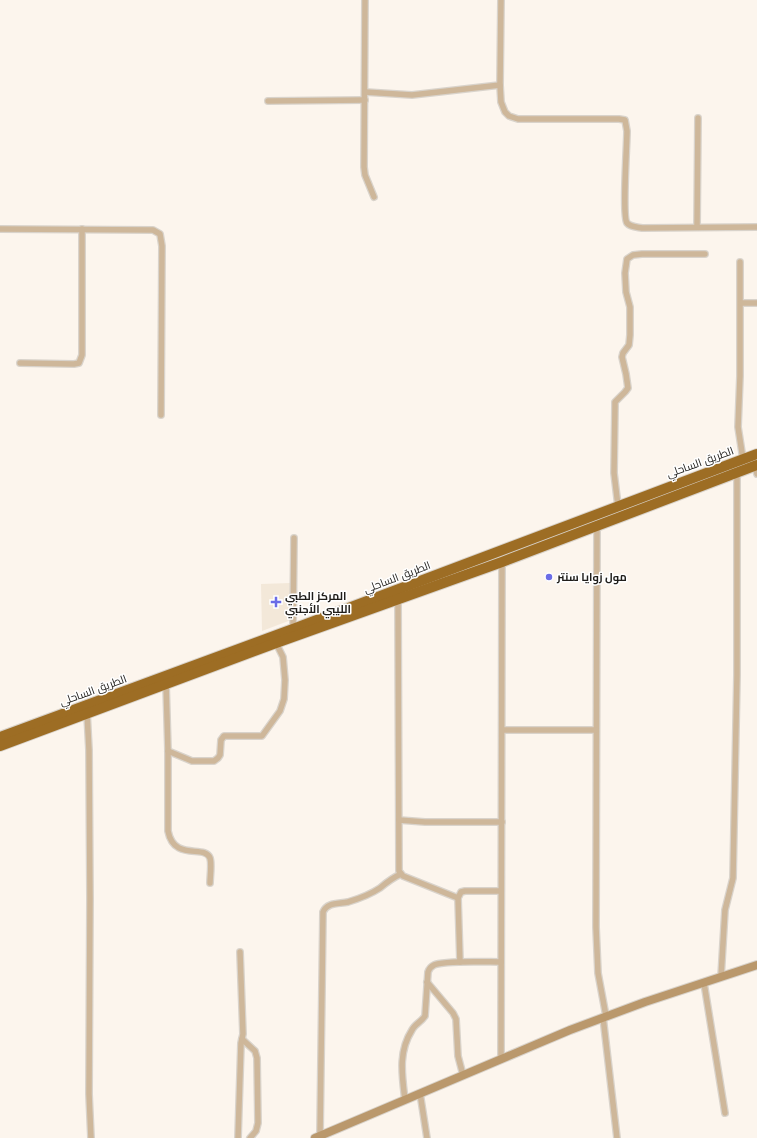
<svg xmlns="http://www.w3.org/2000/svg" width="757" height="1138" viewBox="0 0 757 1138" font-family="'DM Sans',Cairo,sans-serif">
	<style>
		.built { fill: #f3e8d9 }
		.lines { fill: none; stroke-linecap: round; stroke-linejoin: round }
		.street-casing { stroke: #d9d3cb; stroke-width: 8 }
		.secondary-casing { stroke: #d9d3cb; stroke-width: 10 }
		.highway-casing { stroke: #d9d3cb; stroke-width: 12 }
		.street { stroke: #ceb79a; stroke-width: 5.5 }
		.secondary { stroke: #ba986c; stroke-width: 8 }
		.highway { stroke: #9d6d24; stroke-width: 10 }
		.poi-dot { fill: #6b6ce6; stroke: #fff; stroke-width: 1.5 }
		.labels { text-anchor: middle; stroke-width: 3; stroke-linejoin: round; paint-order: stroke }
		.street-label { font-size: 11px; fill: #201e1b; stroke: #fff }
		.poi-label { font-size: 11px; font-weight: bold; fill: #201e1b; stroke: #fff; text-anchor: start }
	</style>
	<rect width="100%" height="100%" fill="#fcf5ed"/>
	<path class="built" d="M290,583L291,620L262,631L261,584Z"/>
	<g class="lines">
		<g class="street-casing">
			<g id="street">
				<path d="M365,0L364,167L365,175L374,197"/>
				<path d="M501,0L500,85L501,102L505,112L509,116L518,119H619L625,120L627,131C627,145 622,216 627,223C630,227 637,227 642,228L757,227"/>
				<path d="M365,92L412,95L500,85"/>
				<path d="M268,101L365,100"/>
				<path d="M697,227L698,118"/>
				<path d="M0,229L153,230L160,234L162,246L161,415"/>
				<path d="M740,262V376L738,427L743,459"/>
				<path d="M741,303H757"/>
				<path d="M20,363L74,364L79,363L82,355V229"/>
				<path d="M755,466L757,474"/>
				<path d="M618,506L614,473L615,406V402L625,392L628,388L626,374L622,357L623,353L629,345L630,335V307L626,292L625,273L627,259L633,255L642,254H705"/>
				<path d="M597,525L596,927L598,973L606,1016"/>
				<path d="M398,599L399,871L403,876L458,898"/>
				<path d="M293,629L294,538"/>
				<path d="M166,684L168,751V831C174,862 205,844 210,858C212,864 210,877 210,883"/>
				<path d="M87,713L89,750L90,898L89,1094L91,1138"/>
				<path d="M502,730H596"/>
				<path d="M168,751L192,761H214L218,758L220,755L221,740L224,736H262L280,711L284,699L285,680L283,657L276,643"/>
				<path d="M399,820L425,822H502"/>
				<path d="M460,962L458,898L461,892L465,891H501"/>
				<path d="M721,977L725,910L733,878L737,675V473"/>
				<path d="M427,982L453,1013L456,1019L458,1056L463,1075"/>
				<path d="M704,983L725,1113"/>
				<path d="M603,1017L617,1138"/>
				<path d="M242,1039L255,1051L257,1058L258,1123L256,1131L250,1138"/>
				<path d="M501,1058L502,562"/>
				<path d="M420,1093L427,1138"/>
				<path d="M405,1100C402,1075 398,1052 412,1030C415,1024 421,1022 425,1016L428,972C429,969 430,967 434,965C444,960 487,962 501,962"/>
				<path d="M320,1135L323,912C327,902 339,904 348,902C358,899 371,894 380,888C387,882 392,878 401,874"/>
				<path d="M238,1138L241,1043L243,1034L240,952"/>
			</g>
		</g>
		<g class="secondary-casing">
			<path id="secondary" d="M315,1138L570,1030L645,1002L757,965"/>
		</g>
		<g class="highway-casing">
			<g id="highway">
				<path d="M0,737L293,629L757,454"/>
				<path d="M0,746L276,643L502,562L757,465"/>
			</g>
		</g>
		<use href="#street" class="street"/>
		<use href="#secondary" class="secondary"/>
		<use href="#highway" class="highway"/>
	</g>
	<g class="poi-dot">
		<circle cx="549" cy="577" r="4"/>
		<path d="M274 596h4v4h4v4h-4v4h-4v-4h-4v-4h4z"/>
	</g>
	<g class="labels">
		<g class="street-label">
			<text transform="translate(700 462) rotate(-20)" y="4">الطريق الساحلي</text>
			<text transform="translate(397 577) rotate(-21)" y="4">الطريق الساحلي</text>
			<text transform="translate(93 690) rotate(-20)" y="4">الطريق الساحلي</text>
		</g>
		<g class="poi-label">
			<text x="557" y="581">مول زوايا سنتر</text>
			<text x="285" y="600">المركز الطبي<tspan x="285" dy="13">الليبي الأجنبي</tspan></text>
		</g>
	</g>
</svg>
